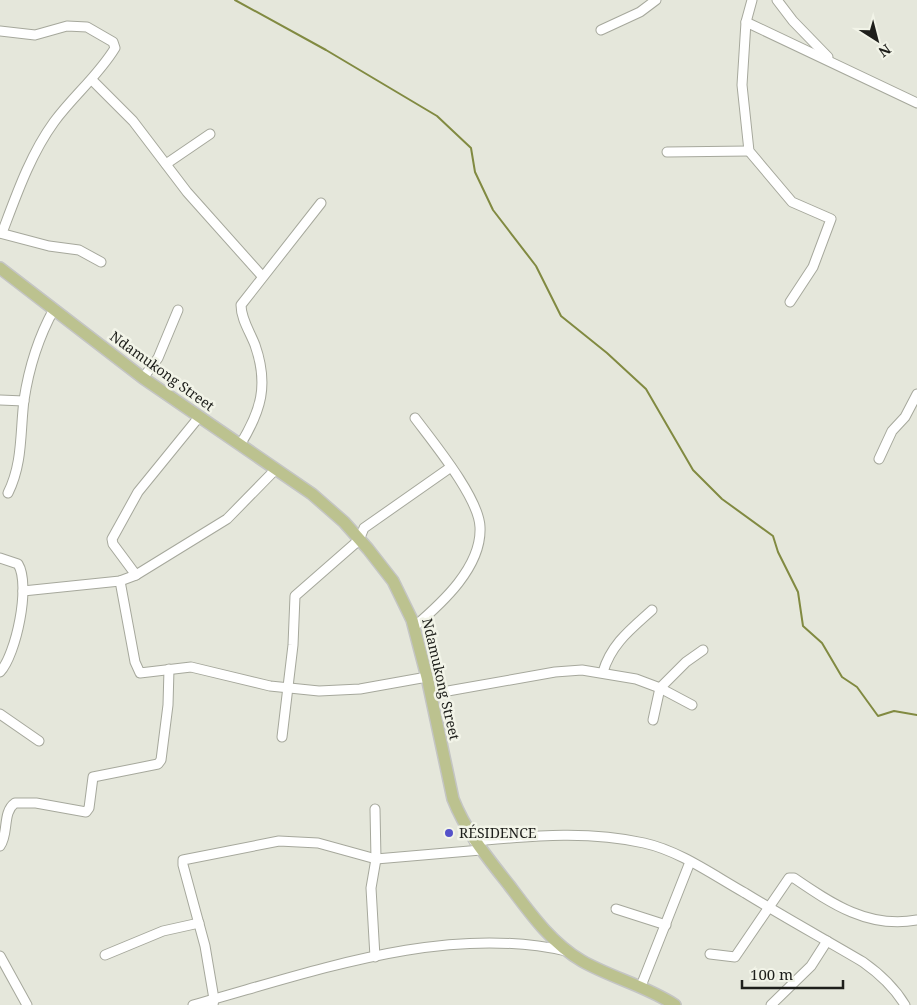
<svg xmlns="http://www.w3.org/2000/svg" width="917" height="1005" viewBox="0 0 917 1005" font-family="'Noto Serif',serif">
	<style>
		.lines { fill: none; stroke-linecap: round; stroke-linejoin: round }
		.stream { stroke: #818a41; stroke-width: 2 }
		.minor-casing { stroke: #a6a89c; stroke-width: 11 }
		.major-casing { stroke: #c4c5c4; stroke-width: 14 }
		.minor { stroke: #fff; stroke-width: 9 }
		.major { stroke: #bcc28f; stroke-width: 11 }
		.poi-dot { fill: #5552c9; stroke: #f2f4e8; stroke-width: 2 }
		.labels { text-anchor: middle; stroke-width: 5; stroke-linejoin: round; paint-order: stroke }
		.street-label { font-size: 14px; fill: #1e1f1b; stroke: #f2f4e8 }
		.poi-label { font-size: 14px; fill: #1e1f1b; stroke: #f2f4e8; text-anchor: start }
	</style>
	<rect width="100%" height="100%" fill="#e5e7db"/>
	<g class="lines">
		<path class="stream" d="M235,0L326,50L437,116L471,148L475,172L493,210L536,266L561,316L607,353L646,389L693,470L722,499L773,536L778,552L798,592L803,626L822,643L842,677L857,687L878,716L894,711L917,715"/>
		<g class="minor-casing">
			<g id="minor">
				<path d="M752,0L746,22L742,85L749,151L792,202L831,219L813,267L790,302"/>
				<path d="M777,0L793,21L828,57"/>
				<path d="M746,22L917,103"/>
				<path d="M601,30L640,12L656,0"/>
				<path d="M0,31L35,35L67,26L87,27L113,42L115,48C98,76 73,96 54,122C30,155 16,196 2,233"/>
				<path d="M92,80L133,121L187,192L262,276"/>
				<path d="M667,152L749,151"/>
				<path d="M166,164L210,134"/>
				<path d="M0,233L49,246L79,250L101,262"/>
				<path d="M143,378L158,358L178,310"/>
				<path d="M0,400L24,401"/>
				<path d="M240,445C261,411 269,385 255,345C250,332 241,319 241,305L321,203"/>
				<path d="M879,459L892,431L905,417L917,394"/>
				<path d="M8,493C23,463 20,432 24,400C29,367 38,338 54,309"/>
				<path d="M0,558L18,564C31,585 16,655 0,672"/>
				<path d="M136,575L113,544L112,539L138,492L199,417"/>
				<path d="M120,581L135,662L140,673L191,667L270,686L319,691L360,689L427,677"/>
				<path d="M23,591L120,581L136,575L227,519L276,469"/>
				<path d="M414,627C442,603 482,567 480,527C479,498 433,442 415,418"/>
				<path d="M603,672C611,644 631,629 652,610"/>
				<path d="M431,694L555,672L582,670L636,679L660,688L692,705"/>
				<path d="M0,714L39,741"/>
				<path d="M653,720L660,688L686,662L703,650"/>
				<path d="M282,737L293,645L295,596L359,540L364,528L451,467"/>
				<path d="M375,809L376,859L371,888L375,957"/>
				<path d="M474,841C531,836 587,830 644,843C680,851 713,875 745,893C784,917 824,939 863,962C880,974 894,987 905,1005"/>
				<path d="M0,846C9,834 2,812 15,803H36L86,812L89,808L93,777L158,764L161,760L168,705L169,669"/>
				<path d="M616,909L666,925"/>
				<path d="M710,954L735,957L789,878H794C832,904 869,929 917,920"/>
				<path d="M105,955L163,931L199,923"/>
				<path d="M0,956L27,1005"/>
				<path d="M641,986L690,862"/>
				<path d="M193,1005C310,973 444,923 566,951"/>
				<path d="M213,1005L214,999L205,946L183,865V860L279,841L318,843L376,859L481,850"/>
				<path d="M771,1005L811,966L827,941"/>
			</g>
		</g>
		<g class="major-casing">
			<path id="major" d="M0,268L143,378L312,494L344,522L368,549L393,581L412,620L427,677L453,799C466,832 487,857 509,885C530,913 551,943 582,961C612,978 646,986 675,1005"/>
		</g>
		<use href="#minor" class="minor"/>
		<use href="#major" class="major"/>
	</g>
	<circle class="poi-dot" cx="449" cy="833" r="5"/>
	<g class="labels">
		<g class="street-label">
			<text transform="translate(162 371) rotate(36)" y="5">Ndamukong Street</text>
			<text transform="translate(441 679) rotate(77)" y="5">Ndamukong Street</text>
		</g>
		<g class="poi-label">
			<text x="459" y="838">RÉSIDENCE</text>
		</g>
	</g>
	<g transform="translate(877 40) rotate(144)" stroke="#f2f4e8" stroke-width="4" paint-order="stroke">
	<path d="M0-4L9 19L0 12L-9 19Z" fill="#1e1f1b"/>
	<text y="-8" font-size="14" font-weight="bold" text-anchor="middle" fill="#1e1f1b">N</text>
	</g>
	<path d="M742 980v8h101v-8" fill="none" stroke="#1e1f1b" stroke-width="2.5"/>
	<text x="750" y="980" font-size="15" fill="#1e1f1b" stroke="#f2f4e8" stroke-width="4" paint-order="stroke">100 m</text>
</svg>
